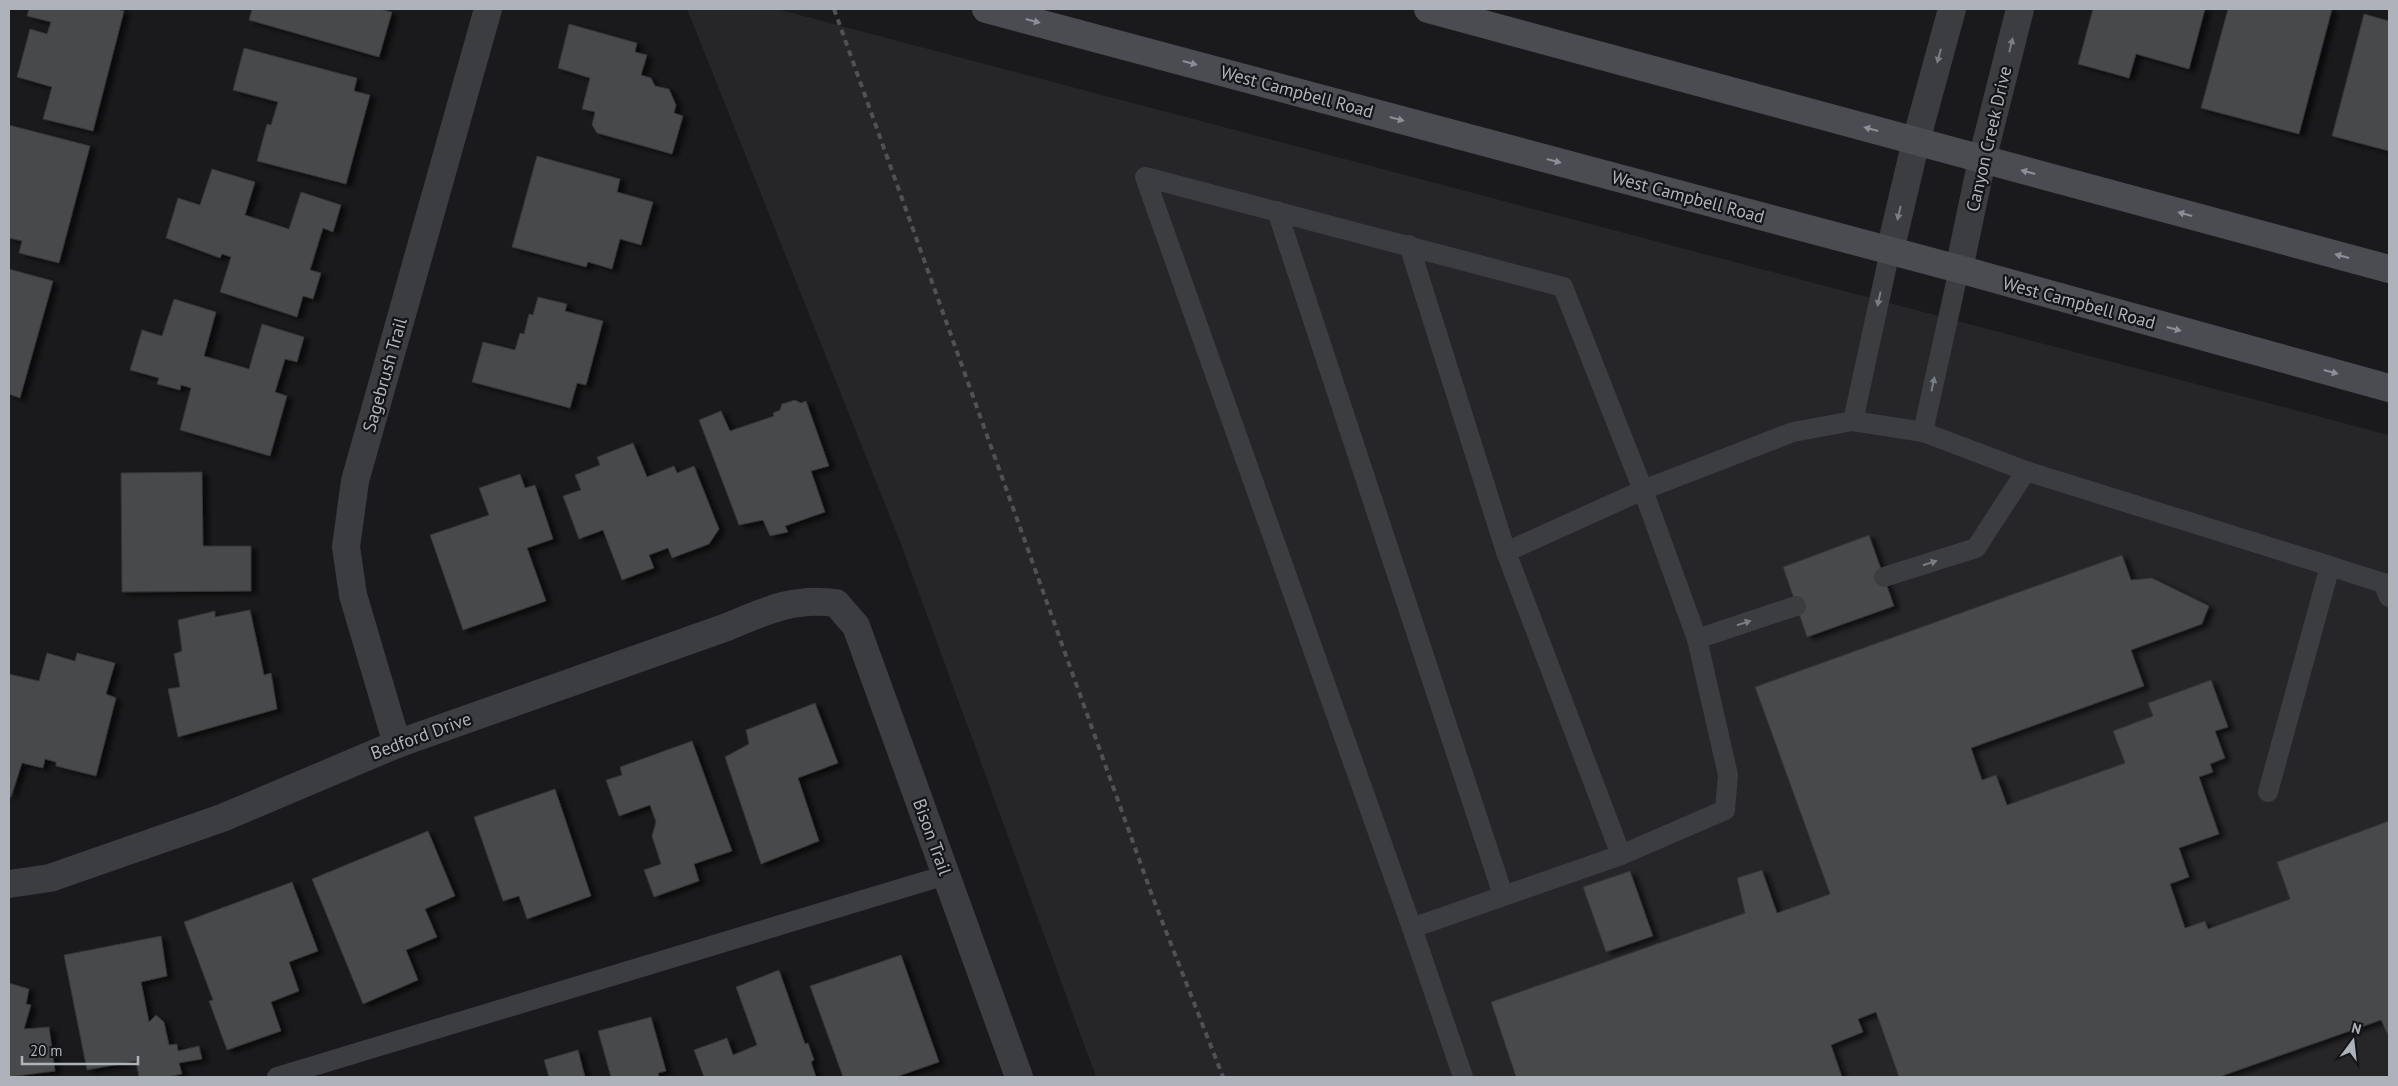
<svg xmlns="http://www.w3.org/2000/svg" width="2398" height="1086" viewBox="0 0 2398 1086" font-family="'PT Sans',sans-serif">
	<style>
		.built { fill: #262629 }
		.building { fill: #47484c; stroke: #343538; filter: url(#shadow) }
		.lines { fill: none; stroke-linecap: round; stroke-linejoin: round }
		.service { stroke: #3b3d41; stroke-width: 20 }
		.minor { stroke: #3b3d41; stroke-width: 28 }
		.tertiary { stroke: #3b3d41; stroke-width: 28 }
		.secondary { stroke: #4a4c51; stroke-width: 28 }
		.rail { stroke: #4f5156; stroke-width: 4; stroke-dasharray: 6 5; stroke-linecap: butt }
		.oneway { fill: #8b8f96 }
		.oneway2 { fill: #7a7e84 }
		.labels { text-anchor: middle; stroke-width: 4.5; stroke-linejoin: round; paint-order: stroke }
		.street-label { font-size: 18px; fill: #aeb3bb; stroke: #151517 }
	</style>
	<defs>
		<filter id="shadow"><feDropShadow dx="5.5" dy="3" stdDeviation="2.5" flood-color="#0009"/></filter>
	</defs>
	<rect width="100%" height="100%" fill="#1a1a1c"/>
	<path class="built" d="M687,9H777L2389,435V1077H1096L901,544Z"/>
	<g class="building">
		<path d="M29,9H116L124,11L93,131L43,119L52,87L17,77L30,29L47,34L51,22L27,16Z"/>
		<path d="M252,9H379L392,12L379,57L249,20Z"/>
		<path d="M2093,9H2205L2189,69L2136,54L2129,78L2078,64Z"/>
		<path d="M2228,9H2332L2299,134L2201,108Z"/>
		<path d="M2364,14L2389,21V151L2332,136Z"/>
		<path d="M569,24L637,43L635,52L647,55L641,75L651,78L655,86L669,89L676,105L674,113L683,116L672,154L597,133L592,125L595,112L582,109L590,78L558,68Z"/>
		<path d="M244,48L357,78L354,91L370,95L346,184L257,161L267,124L271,125L278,102L233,90Z"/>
		<path d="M9,125L90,146L59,263L19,253L22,241L9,238Z"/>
		<path d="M537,156L620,179L617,192L653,202L641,245L620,239L612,269L588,262L586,267L512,247Z"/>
		<path d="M212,169L255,182L245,215L289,229L301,192L341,205L333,232L323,228L310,270L321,273L313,299L303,296L297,317L220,292L231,257L222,254L220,258L166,238L178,198L200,205Z"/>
		<path d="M9,269L53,281L20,398L9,394Z"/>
		<path d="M538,297L567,304L565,311L603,321L586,385L577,383L570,408L472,382L483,342L515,350L520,333L524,334L529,314L533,315Z"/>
		<path d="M174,299L216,312L204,356L249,369L262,324L304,337L297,362L285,359L275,392L287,396L270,456L180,430L191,388L181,385L180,390L157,384L159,378L130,370L142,330L162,336Z"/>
		<path d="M795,400L801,403L806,401L829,466L811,471L825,512L785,526L788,532L770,536L763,520L739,525L699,420L721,411L730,431L774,416L773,413L780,410L782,404Z"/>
		<path d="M633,443L647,477L674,466L677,473L694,466L719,529L709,544L672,558L668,548L649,555L654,568L622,580L603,530L579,539L563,496L581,490L575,475L600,465L597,457Z"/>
		<path d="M202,472L203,546H251V591L122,592L121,473Z"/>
		<path d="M520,474L525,488L535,485L553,539L527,548L546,601L463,630L430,535L489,515L479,488Z"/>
		<path d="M1869,535L1894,606L1807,637L1783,567Z"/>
		<path d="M2122,555L2131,580L2152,578L2209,606L2202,624L2131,650L2144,686L1971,748L1982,780L1996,775L2007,805L2125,763L2113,731L2153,716L2148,703L2211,680L2228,727L2215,731L2225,758L2210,764L2213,772L2199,777L2219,834L2179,848L2189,877L2170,884L2185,928L2205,921L2208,929L2290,899L2277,862L2389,821V1037L2381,1020L2219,1077H1899L1876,1012L1858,1019L1863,1032L1831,1045L1842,1077H1516L1491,1002L1745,913L1737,878L1762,870L1777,913L1830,894L1755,687Z"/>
		<path d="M250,610L264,675L271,673L277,709L178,737L168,689L180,687L174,654L182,651L178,620L215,611V617Z"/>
		<path d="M47,653L75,661L77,653L115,663L106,694L116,698L96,776L56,766V762L45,759L43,768L22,763L11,797L9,796V674L39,681Z"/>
		<path d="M815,703L838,763L798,778L819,841L761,864L725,757L749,744L746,730Z"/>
		<path d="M692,741L732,851L694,864L699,881L654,897L644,870L661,864L652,836L656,822L650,805L619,816L606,780L622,775L620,767Z"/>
		<path d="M555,789L591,896L527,919L519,896L503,901L474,817Z"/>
		<path d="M428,831L455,896L425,909L437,937L406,950L418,980L363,1004L312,879Z"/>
		<path d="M1630,871L1653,936L1606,952L1583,887Z"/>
		<path d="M292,882L318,951L289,962L299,991L271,1002L281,1031L227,1050L209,1001L213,1000L184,922Z"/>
		<path d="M161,936L167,976L141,982L149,1022L156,1015L164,1022L169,1045L177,1044L178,1051L199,1046L202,1059L179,1063L182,1074L168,1077H139L136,1061L87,1070L64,955Z"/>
		<path d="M901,955L939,1062L896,1077H843L810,986Z"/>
		<path d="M779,970L805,1044L808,1043L814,1060L811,1062L816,1077H704L694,1050L727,1038L733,1055L757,1045L736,987Z"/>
		<path d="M9,983L29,989L26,1004L31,1005L24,1029L49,1027L55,1071L9,1077Z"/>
		<path d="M651,1017L666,1071L658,1073L659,1077H611L598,1031Z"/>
		<path d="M578,1050L585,1077H549L544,1060Z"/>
	</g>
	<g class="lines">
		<g class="service">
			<path d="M1145,177L1563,287L1643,490L1697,639L1728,775L1725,810L1621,855L1412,928Z"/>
			<path d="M1277,211L1503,895"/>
			<path d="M1409,245L1506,552L1621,855"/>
			<path d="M1853,421L1890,251"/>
			<path d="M1923,432L1959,269"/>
			<path d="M1506,552L1643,490L1793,432L1853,421L1923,432L2026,471L2330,566L2268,792"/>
			<path d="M2330,566L2383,583L2389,597"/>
			<path d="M1884,577L1976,548L2026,471"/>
			<path d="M1697,639L1796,606"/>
			<path d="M1412,928L1463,1077"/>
			<path d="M277,1077L946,875"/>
		</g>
		<g class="minor">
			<path d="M397,744L353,595L346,547L355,481L488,9"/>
			<path d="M9,884L50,878L222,818L397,744L727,627C765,611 794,597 836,603L856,626L1019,1077"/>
		</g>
		<g class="tertiary">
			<path d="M1890,251L1916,141L1952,9"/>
			<path d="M1959,269L1982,160L2020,9"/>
		</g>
		<g class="secondary">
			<path d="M986,9L1959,269L2389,388"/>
			<path d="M1428,9L2389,269"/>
		</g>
		<path class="rail" d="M834,9L1153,898L1223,1077"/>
	</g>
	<defs><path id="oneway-solid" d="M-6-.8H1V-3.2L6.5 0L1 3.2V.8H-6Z" transform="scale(1.25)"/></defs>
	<g class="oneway">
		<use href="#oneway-solid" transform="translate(1033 21) rotate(15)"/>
		<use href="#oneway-solid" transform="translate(1190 63) rotate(15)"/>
		<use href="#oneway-solid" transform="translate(1397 119) rotate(15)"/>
		<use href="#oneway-solid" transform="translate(1871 129) rotate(-165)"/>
		<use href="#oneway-solid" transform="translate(1554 161) rotate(15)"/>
		<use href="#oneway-solid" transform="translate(2028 172) rotate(-165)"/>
		<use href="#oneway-solid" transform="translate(2185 214) rotate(-165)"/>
		<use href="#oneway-solid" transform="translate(2342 256) rotate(-165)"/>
		<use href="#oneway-solid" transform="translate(2174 329) rotate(15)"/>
		<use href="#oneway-solid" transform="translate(2331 372) rotate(15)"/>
	</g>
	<g class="oneway2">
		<use href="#oneway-solid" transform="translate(2011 45) rotate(-76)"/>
		<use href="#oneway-solid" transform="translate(1939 56) rotate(105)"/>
		<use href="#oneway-solid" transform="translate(1899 213) rotate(103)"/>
		<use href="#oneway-solid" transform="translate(1879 299) rotate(102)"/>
		<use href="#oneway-solid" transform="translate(1933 384) rotate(-78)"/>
		<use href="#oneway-solid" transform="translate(1930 563) rotate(-18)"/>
		<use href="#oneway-solid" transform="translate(1744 623) rotate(-18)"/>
	</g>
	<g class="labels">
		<g class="street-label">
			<text transform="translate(1297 92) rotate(15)" y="6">West Campbell Road</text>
			<text transform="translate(1989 139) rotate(-77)" y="6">Canyon Creek Drive</text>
			<text transform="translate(1688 197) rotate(15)" y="6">West Campbell Road</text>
			<text transform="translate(2079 303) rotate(15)" y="6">West Campbell Road</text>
			<text transform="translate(385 375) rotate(-74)" y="6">Sagebrush Trail</text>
			<text transform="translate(421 736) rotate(-20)" y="6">Bedford Drive</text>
			<text transform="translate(932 837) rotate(70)" y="6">Bison Trail</text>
		</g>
	</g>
	<rect width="2398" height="1086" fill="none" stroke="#aeb3bb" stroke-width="20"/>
	<g transform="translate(2353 1041) rotate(15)" stroke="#151517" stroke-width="4" paint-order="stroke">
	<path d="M0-4L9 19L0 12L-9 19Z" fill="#aeb3bb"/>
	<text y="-8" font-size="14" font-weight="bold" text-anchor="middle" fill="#aeb3bb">N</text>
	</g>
	<path d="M22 1056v8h116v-8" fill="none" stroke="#aeb3bb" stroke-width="2.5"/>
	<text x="30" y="1056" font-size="15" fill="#aeb3bb" stroke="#151517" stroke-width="4" paint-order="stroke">20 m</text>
</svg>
